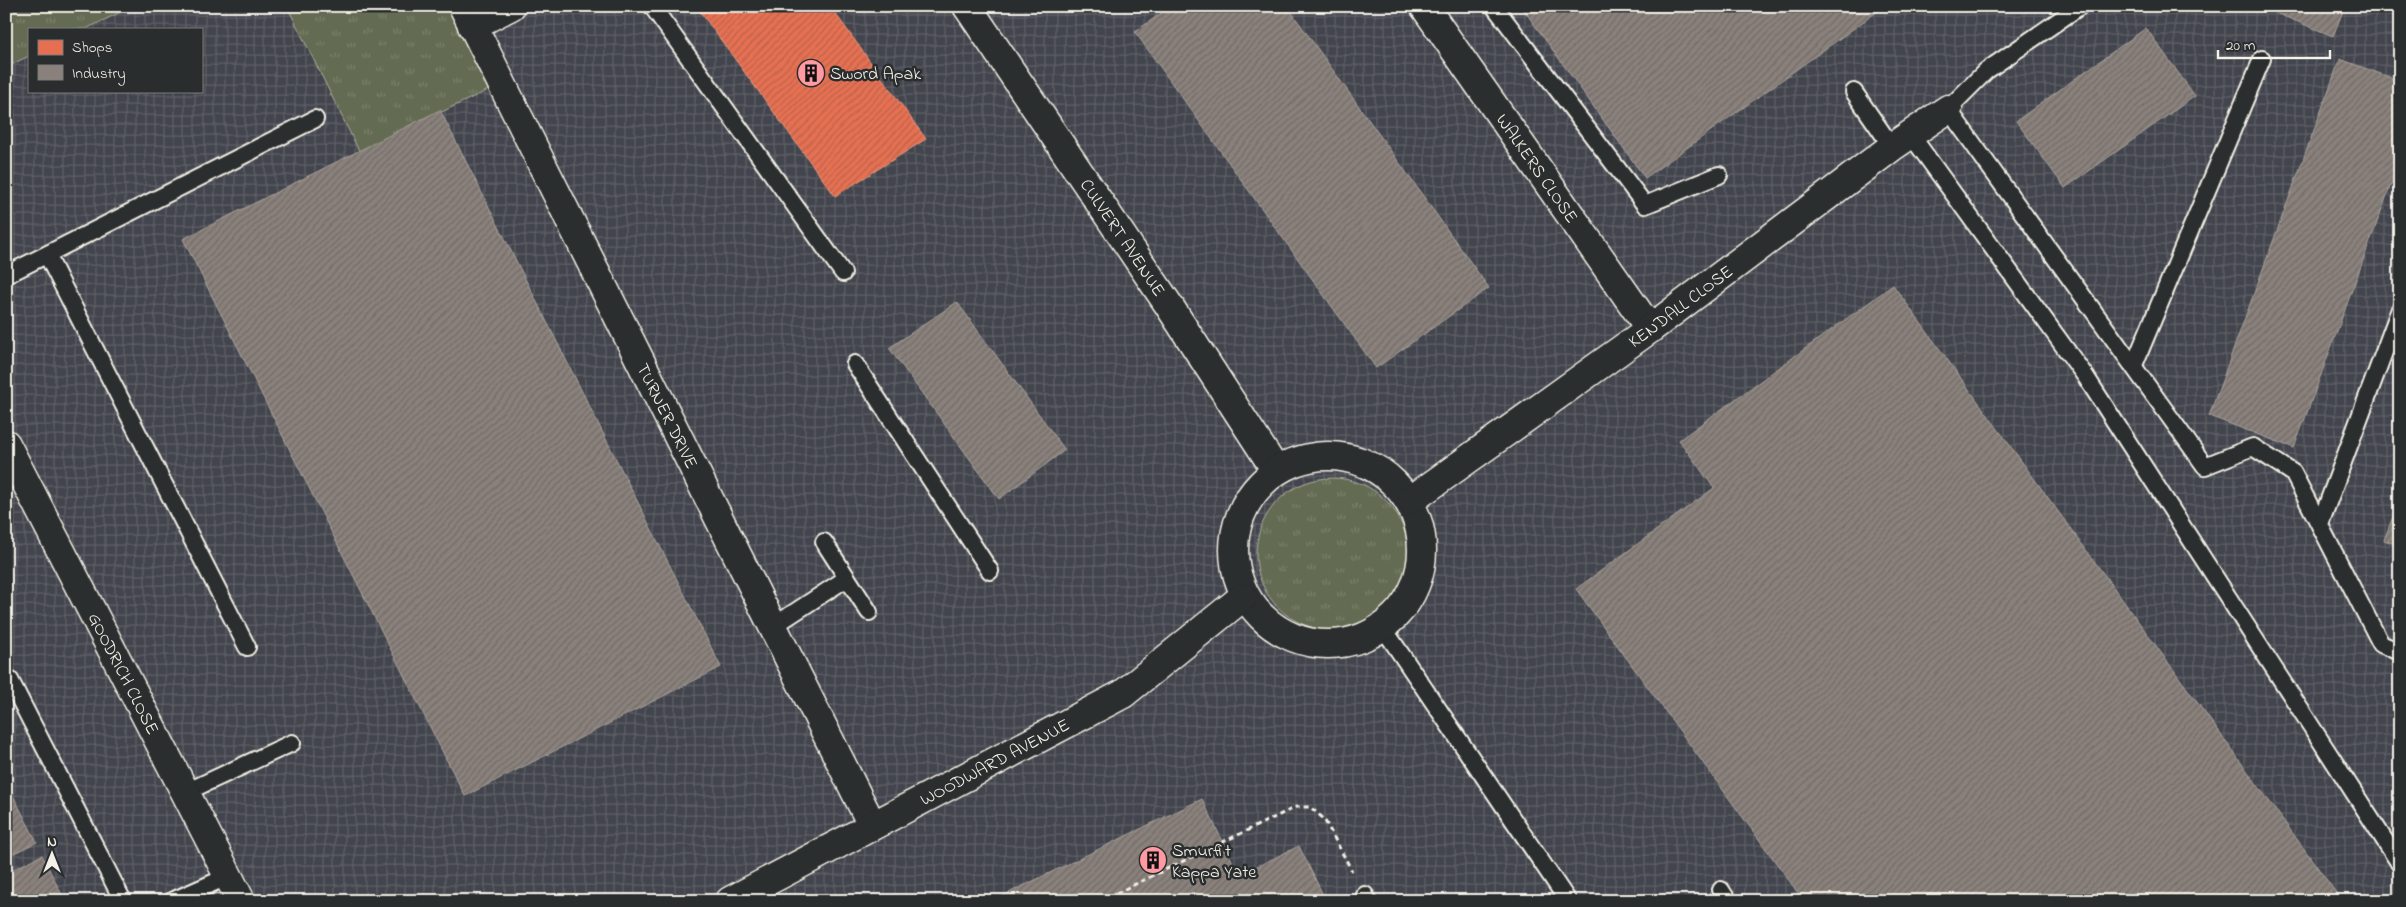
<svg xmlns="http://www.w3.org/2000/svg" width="2406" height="907" viewBox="0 0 2406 907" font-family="'Indie Flower',sans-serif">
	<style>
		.industrial { fill: url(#industrial-grid); fill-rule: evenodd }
		.grass { fill: url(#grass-tufts); stroke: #acae9d }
		.shops { fill: url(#shops-hatch); stroke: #eb967e }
		.industry { fill: url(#industry-hatch); stroke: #aaa39c }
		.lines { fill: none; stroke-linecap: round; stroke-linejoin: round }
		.lane-casing { stroke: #f4f1e8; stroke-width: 20 }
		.street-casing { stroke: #f4f1e8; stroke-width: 31 }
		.path { stroke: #f4f1e8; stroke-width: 3; stroke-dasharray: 5 4; stroke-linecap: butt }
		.lane { stroke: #2a2d2e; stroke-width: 16 }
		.street { stroke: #2a2d2e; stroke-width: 28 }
		.labels { text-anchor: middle; stroke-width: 5; stroke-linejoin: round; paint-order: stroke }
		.poi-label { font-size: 18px; fill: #f4f1e8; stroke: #2a2d2e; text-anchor: start }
		.street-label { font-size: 18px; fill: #f4f1e8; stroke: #2a2d2e }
	</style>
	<defs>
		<pattern id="industrial-grid" width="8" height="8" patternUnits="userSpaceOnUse" patternTransform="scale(1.25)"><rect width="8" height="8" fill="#43454d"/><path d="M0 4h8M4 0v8" fill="none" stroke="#5f6067"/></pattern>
		<pattern id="grass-tufts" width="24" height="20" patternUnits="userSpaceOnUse" patternTransform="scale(1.25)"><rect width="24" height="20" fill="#646c52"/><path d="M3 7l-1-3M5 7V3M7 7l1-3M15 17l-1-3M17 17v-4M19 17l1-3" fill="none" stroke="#7b816b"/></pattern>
		<pattern id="shops-hatch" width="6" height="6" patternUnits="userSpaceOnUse" patternTransform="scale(1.25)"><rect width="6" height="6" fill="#e76f51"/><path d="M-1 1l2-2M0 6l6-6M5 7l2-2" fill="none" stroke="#b8634e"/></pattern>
		<pattern id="industry-hatch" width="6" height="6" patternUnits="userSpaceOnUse" patternTransform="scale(1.25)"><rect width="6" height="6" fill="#8a817c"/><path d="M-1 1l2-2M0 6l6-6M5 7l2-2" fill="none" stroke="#706a66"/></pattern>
	</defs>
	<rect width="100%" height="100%" fill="#35383c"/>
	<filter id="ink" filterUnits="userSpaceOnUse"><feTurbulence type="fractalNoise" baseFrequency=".02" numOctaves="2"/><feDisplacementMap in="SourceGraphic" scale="10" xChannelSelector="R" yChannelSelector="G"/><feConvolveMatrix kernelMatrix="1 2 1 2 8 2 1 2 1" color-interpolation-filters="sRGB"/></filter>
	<g filter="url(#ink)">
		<path class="industrial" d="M6,6H2400V901H6ZM29,29H201V91H29Z"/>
		<g class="grass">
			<path d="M6,6H133L86,29H29V56L6,67Z"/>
			<path d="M287,6H463L501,84L359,151Z"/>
			<circle cx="1332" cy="554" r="76"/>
		</g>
		<path class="shops" d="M696,6H830L926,139L835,196Z"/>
		<g class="industry">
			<path d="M1171,6H1287L1489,288L1376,368L1135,32Z"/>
			<path d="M1521,6H1885L1645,178Z"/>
			<path d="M2258,6H2345L2333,36Z"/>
			<path d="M2146,28L2195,96L2065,188L2016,121Z"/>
			<path d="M2340,59L2400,81V160L2294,448L2209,416Z"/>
			<path d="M440,110L721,667L465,796L183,239Z"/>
			<path d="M1893,285L2342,901H1804L1576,589L1714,488L1679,440Z"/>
			<path d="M957,302L1065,450L999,499L889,348Z"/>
			<path d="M2400,498V546L2384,540Z"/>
			<path d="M6,782L37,842L6,857Z"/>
			<path d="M1202,799L1239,875L1299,846L1326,901H992Z"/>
			<path d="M42,855L65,901H6V873Z"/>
		</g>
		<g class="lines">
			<g class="lane-casing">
				<g id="lane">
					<path d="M652,6L843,273"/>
					<path d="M1494,6L1645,205L1719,175"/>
					<path d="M2080,6L1986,71L1948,109L2205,466L2253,447L2293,473L2381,644L2400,652"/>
					<path d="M1854,92L1892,147"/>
					<path d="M1911,135L2086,377L2400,864"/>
					<path d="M47,255L247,647"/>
					<path d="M6,275L315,119"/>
					<path d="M855,364L990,571"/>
					<path d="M2134,365L2262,59"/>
					<path d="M2320,524L2400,309"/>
					<path d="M824,542L869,612"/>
					<path d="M772,627L847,578"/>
					<path d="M1384,629L1568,901"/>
					<path d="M10,680L123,901"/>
					<path d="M186,792L292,743"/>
					<path d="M1721,890L1728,901"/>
					<path d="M1365,895L1368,901"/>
					<path d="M172,901L229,876"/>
				</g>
			</g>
			<g class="street-casing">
				<g id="street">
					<path id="s1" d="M463,6L872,825"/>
					<path id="s2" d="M967,6L1168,304L1275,469"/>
					<path id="s3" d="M1424,6L1650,329"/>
					<path d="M472,26L511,6"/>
					<path id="s4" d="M6,444L241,901"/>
					<circle cx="1328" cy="550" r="94"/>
					<path id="s5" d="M1411,500L1650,329L1892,147L1948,109"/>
					<path id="s6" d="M730,901L1123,694L1243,597"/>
				</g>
			</g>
			<path class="path" d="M1100,901L1296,807H1310L1324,819L1352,871"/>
			<use href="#lane" class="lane"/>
			<use href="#street" class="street"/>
		</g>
	</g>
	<defs>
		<g id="building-disc" transform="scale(1.4375)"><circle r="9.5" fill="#ff9aa2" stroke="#2a2d2e"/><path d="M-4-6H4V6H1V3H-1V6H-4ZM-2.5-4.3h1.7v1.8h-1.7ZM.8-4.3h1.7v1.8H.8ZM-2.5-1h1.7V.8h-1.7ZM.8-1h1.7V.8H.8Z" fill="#111"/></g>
	</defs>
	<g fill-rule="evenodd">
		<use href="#building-disc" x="811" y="73"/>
		<use href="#building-disc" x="1153" y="860"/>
	</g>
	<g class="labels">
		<g class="poi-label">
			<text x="830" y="79">Sword Apak</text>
			<text x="1172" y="856">Smurfit<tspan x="1172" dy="21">Kappa Yate</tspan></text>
		</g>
		<g class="street-label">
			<text dy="6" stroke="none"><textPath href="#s3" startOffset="198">WALKERS CLOSE</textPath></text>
			<text dy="6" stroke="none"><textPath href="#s2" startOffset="279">CULVERT AVENUE</textPath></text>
			<text dy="6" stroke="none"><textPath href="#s5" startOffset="332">KENDALL CLOSE</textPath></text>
			<text dy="6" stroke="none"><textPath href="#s1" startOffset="458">TURNER DRIVE</textPath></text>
			<text dy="6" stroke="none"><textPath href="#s4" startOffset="258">GOODRICH CLOSE</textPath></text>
			<text dy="6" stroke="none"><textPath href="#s6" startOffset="299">WOODWARD AVENUE</textPath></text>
		</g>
	</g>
	<rect width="2406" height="907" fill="none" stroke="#2a2d2e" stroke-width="25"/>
	<rect x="12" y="12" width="2381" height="882" fill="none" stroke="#f4f1e8" stroke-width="2" filter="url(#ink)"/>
	<rect x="28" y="28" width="175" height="65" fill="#2a2d2e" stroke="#7b7b78"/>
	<rect x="38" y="40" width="25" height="15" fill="#e76f51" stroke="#7b7b78"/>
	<text x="72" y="52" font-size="15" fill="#f4f1e8">Shops</text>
	<rect x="38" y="65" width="25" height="15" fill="#8a817c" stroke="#7b7b78"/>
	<text x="72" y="78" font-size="15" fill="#f4f1e8">Industry</text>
	<g transform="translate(52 854)" stroke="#2a2d2e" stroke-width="4" paint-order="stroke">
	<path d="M0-4L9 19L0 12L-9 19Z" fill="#f4f1e8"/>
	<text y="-8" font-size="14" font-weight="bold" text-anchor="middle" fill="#f4f1e8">N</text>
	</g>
	<path d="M2218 50v8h112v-8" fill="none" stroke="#f4f1e8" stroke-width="2.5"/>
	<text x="2226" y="50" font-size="15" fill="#f4f1e8" stroke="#2a2d2e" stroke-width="4" paint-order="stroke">20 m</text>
</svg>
